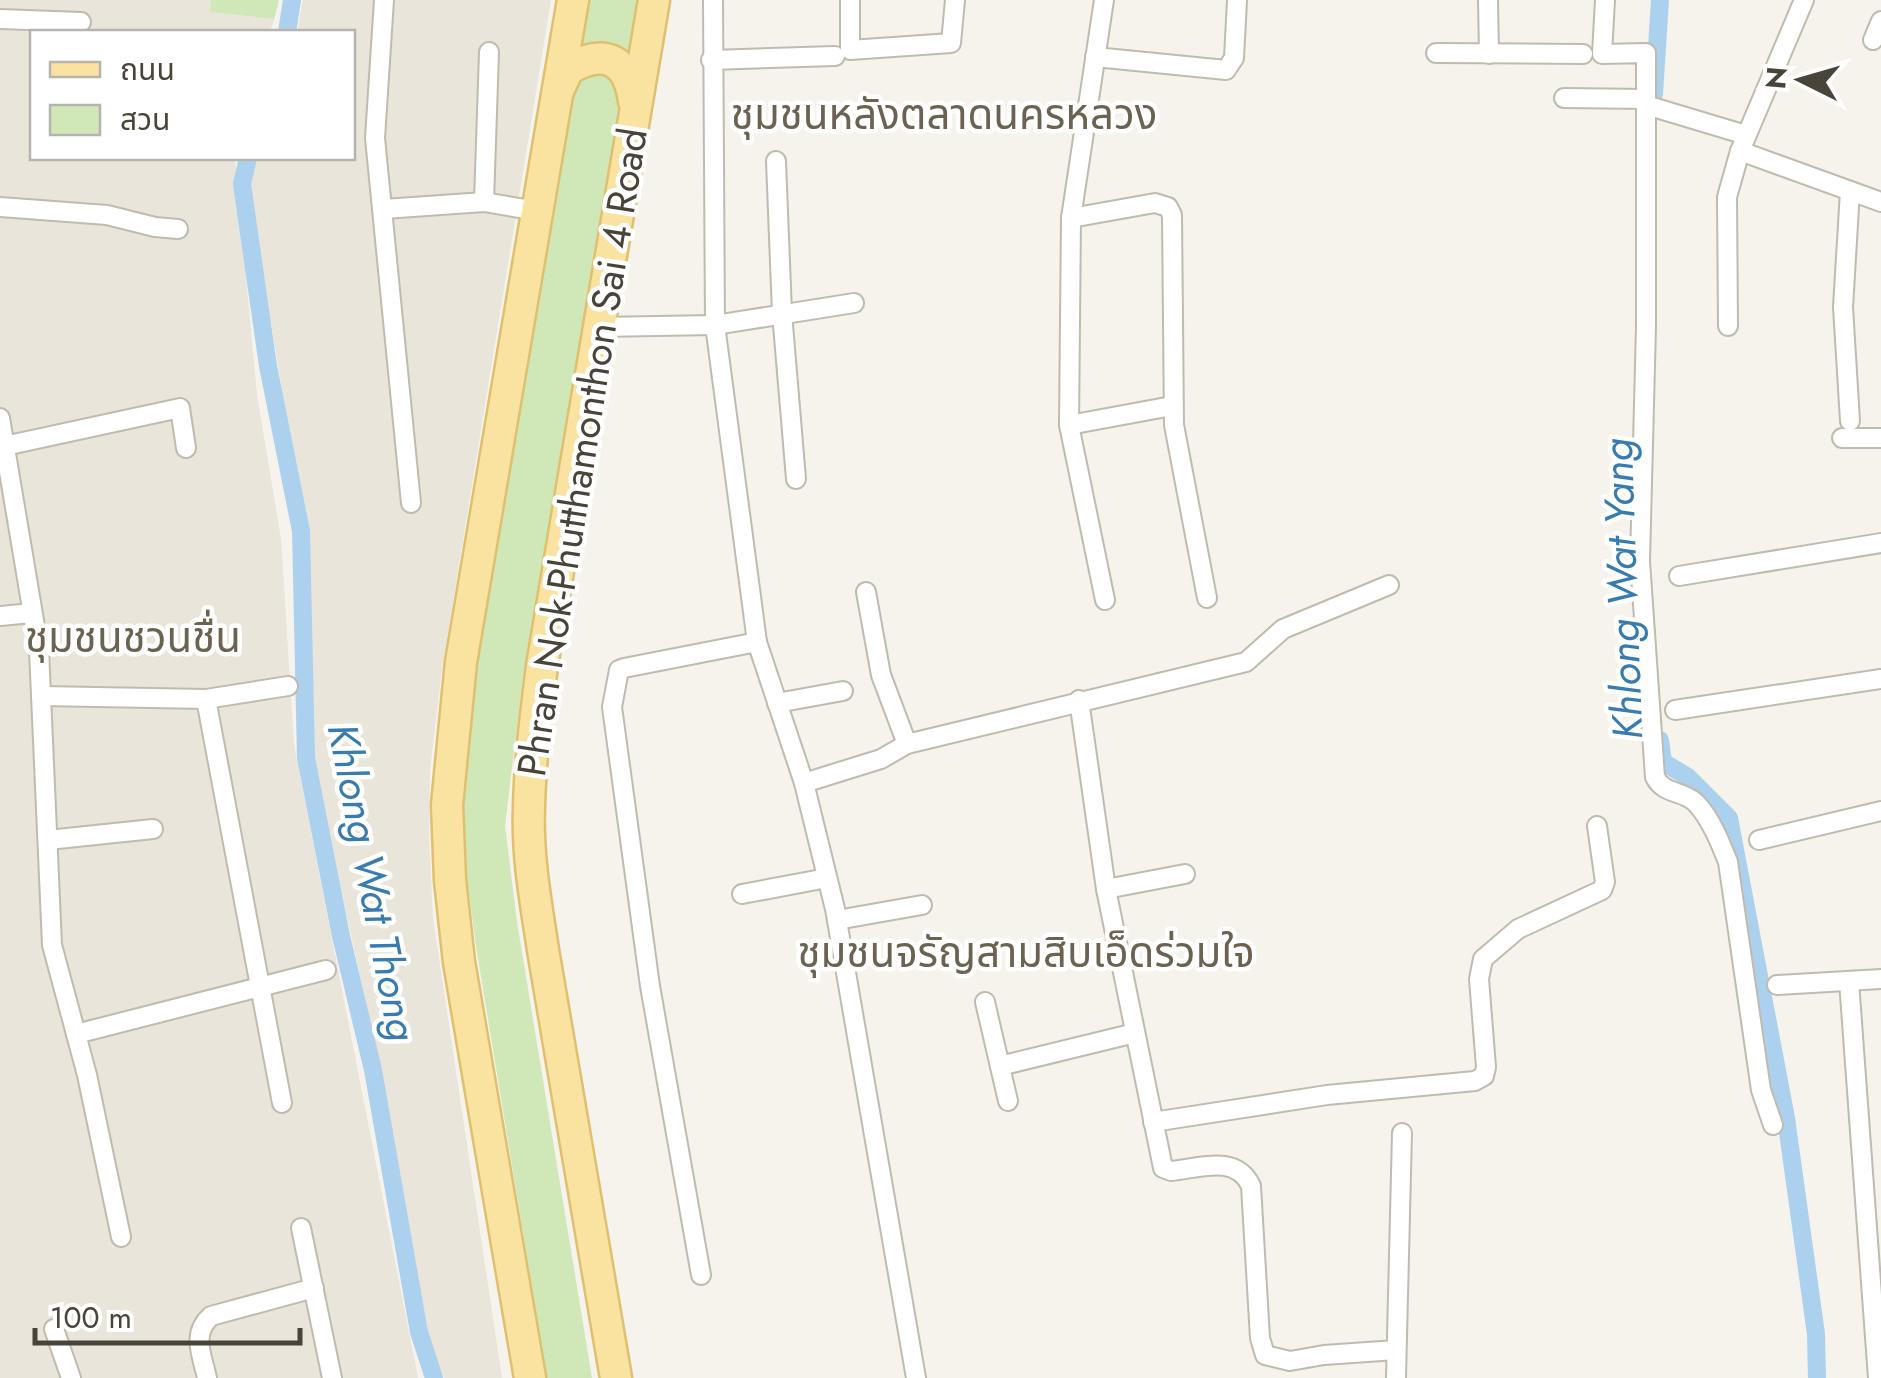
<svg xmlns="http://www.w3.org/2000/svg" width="1881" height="1378" viewBox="0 0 1881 1378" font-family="Jost,'Noto Sans Thai',sans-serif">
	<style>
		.residential { fill: #e9e5da }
		.green { fill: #d0e7b7 }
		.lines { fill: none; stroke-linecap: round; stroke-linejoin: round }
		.canal { stroke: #acd1ee; stroke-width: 18 }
		.minor-casing { stroke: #c0bbae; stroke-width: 22 }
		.primary-casing { stroke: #dfc070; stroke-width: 35 }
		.minor { stroke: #fff; stroke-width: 18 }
		.primary { stroke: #fae2a0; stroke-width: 30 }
		.labels { text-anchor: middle; stroke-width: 9; stroke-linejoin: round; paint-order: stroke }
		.street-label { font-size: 40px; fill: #494439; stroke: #fff }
		.neighbourhood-label { font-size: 42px; fill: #6c6251; stroke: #fff }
		.water-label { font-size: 42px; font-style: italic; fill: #367bb2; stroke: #fff }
	</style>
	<rect width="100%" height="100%" fill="#f5f3ec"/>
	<g class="residential">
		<path d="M0,0H211L210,12L274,19L270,32H32V158H235L257,395L281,539L294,745L418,1378H0Z"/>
		<path d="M303,0H551L442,669L430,770L429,833L433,918L502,1378H444L430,1344L383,1078L313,766L309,554L248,183L258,158H352V32H297Z"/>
	</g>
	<g class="green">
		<path d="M211,0H279L274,19L210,12Z"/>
		<path d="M589,0H637L627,60L580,50Z"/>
		<path d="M607,70L622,92L523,675L505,826L517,922L592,1378H547L476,946L460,824L464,745L574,83L578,74Z"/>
	</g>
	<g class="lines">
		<g class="canal">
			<path d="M287,32L292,0"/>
			<path d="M1654,94L1660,0"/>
			<path d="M248,158L242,184L268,366L301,531L306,758L341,936L373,1070L419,1332L434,1378"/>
			<path d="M1660,740L1663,762L1688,777L1729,818L1786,1118L1816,1334L1817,1378"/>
		</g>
		<g class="minor-casing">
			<g id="minor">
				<path d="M384,0L375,138L411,503"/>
				<path d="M713,0L715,325L757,642L804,783L835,909L916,1378"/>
				<path d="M850,0V50L951,43L955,0"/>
				<path d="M1104,0L1071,218L1069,425L1105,600"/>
				<path d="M1488,0L1489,54"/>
				<path d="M0,19L81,22"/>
				<path d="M1873,40L1881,21"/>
				<path d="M1436,53L1583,54"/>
				<path d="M1095,57L1226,70L1234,58L1237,0"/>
				<path d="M711,60L835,56"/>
				<path d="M1564,98L1646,99V53L1602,54L1605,0"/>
				<path d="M1646,99V326L1640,561L1655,777C1664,795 1683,790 1696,803C1711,819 1720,842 1728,862L1761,1090L1773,1125"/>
				<path d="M1646,105L1746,135"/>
				<path d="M1740,151L1881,202"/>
				<path d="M776,161L782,313L796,479"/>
				<path d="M484,202L489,52"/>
				<path d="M0,207L107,215L155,227L178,229"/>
				<path d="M384,209L484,202L537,211"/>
				<path d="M1071,218L1155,203L1168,207L1172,215L1174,425L1207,598"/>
				<path d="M1728,326L1727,197L1740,151L1804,0"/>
				<path d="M599,327L715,325L854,303"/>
				<path d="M0,418L39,650L52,945L87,1075L121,1237"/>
				<path d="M1850,421L1843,307L1850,191"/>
				<path d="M1069,425L1172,406"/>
				<path d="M1842,438H1881"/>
				<path d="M0,447L180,408L186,448"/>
				<path d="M1679,576L1881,543"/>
				<path d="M866,592L881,675L907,744"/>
				<path d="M0,616L32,613"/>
				<path d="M41,696L206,699L282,1103"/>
				<path d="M206,699L288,686"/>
				<path d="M1079,700L1106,889L1163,1168L1171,1171C1200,1168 1236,1154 1251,1186L1260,1338L1265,1355L1290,1361L1324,1355L1396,1350"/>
				<path d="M777,703L843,691"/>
				<path d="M1675,710L1881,679"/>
				<path d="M804,783L881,759L907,744L1246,662L1283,629L1389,585"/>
				<path d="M48,840L153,829"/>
				<path d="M1759,840L1881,811"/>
				<path d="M1106,889L1185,874"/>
				<path d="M742,894L827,878"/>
				<path d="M837,920L922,905"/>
				<path d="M1849,981L1878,1378"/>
				<path d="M1777,985L1881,979"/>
				<path d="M985,1002L1008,1101"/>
				<path d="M76,1034L326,970"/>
				<path d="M1000,1066L1135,1033"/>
				<path d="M1153,1122L1327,1095L1475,1081L1484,1076L1486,1067L1479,979L1483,959L1518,929L1602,890L1605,882L1597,826"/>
				<path d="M301,1228L332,1378"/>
				<path d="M701,1275L650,986L612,707L619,670L624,668L757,642"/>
				<path d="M54,1329L71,1378"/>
				<path d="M207,1378C202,1355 191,1334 211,1316L314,1288"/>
				<path d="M1396,1378L1402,1133"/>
			</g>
		</g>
		<g class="primary-casing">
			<g id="primary">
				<path d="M558,91L568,69C605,48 628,59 634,101"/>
				<path d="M530,1378L459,962L450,880L447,805L461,662L573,0"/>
				<path d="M616,1378L543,950C536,903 527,856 529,808C530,760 536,714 542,666L654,0"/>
			</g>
		</g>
		<use href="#minor" class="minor"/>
		<use href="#primary" class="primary"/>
	</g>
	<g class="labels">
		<g class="street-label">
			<text transform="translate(582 452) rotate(-81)" y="14">Phran Nok-Phutthamonthon Sai 4 Road</text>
		</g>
		<g class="neighbourhood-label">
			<text x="944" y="129">ชุมชนหลังตลาดนครหลวง</text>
			<text x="133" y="652">ชุมชนชวนชื่น</text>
			<text x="1026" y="967">ชุมชนจรัญสามสิบเอ็ดร่วมใจ</text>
		</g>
		<g class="water-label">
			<text transform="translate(1622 589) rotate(-92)" y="15">Khlong Wat Yang</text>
			<text transform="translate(373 882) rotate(79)" y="15">Khlong Wat Thong</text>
		</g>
	</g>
	<rect x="30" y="30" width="325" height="130" fill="#ffffff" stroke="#b6b4b0" stroke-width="2.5"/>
	<rect x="50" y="62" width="50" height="15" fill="#fae2a0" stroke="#b6b4b0" stroke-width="2.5"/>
	<text x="120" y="80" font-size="30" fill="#494439">ถนน</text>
	<rect x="50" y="105" width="50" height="30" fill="#d0e7b7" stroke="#b6b4b0" stroke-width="2.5"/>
	<text x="120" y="130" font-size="30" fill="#494439">สวน</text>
	<g transform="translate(1801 80) rotate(275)" stroke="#ffffff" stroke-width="8" paint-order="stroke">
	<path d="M0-8L18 38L0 25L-18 38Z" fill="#494439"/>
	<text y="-15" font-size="28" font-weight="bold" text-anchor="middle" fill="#494439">N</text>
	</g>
	<path d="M35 1328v15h265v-15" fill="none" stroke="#494439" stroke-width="5"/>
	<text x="50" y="1328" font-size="30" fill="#494439" stroke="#ffffff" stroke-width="8" paint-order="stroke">100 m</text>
</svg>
